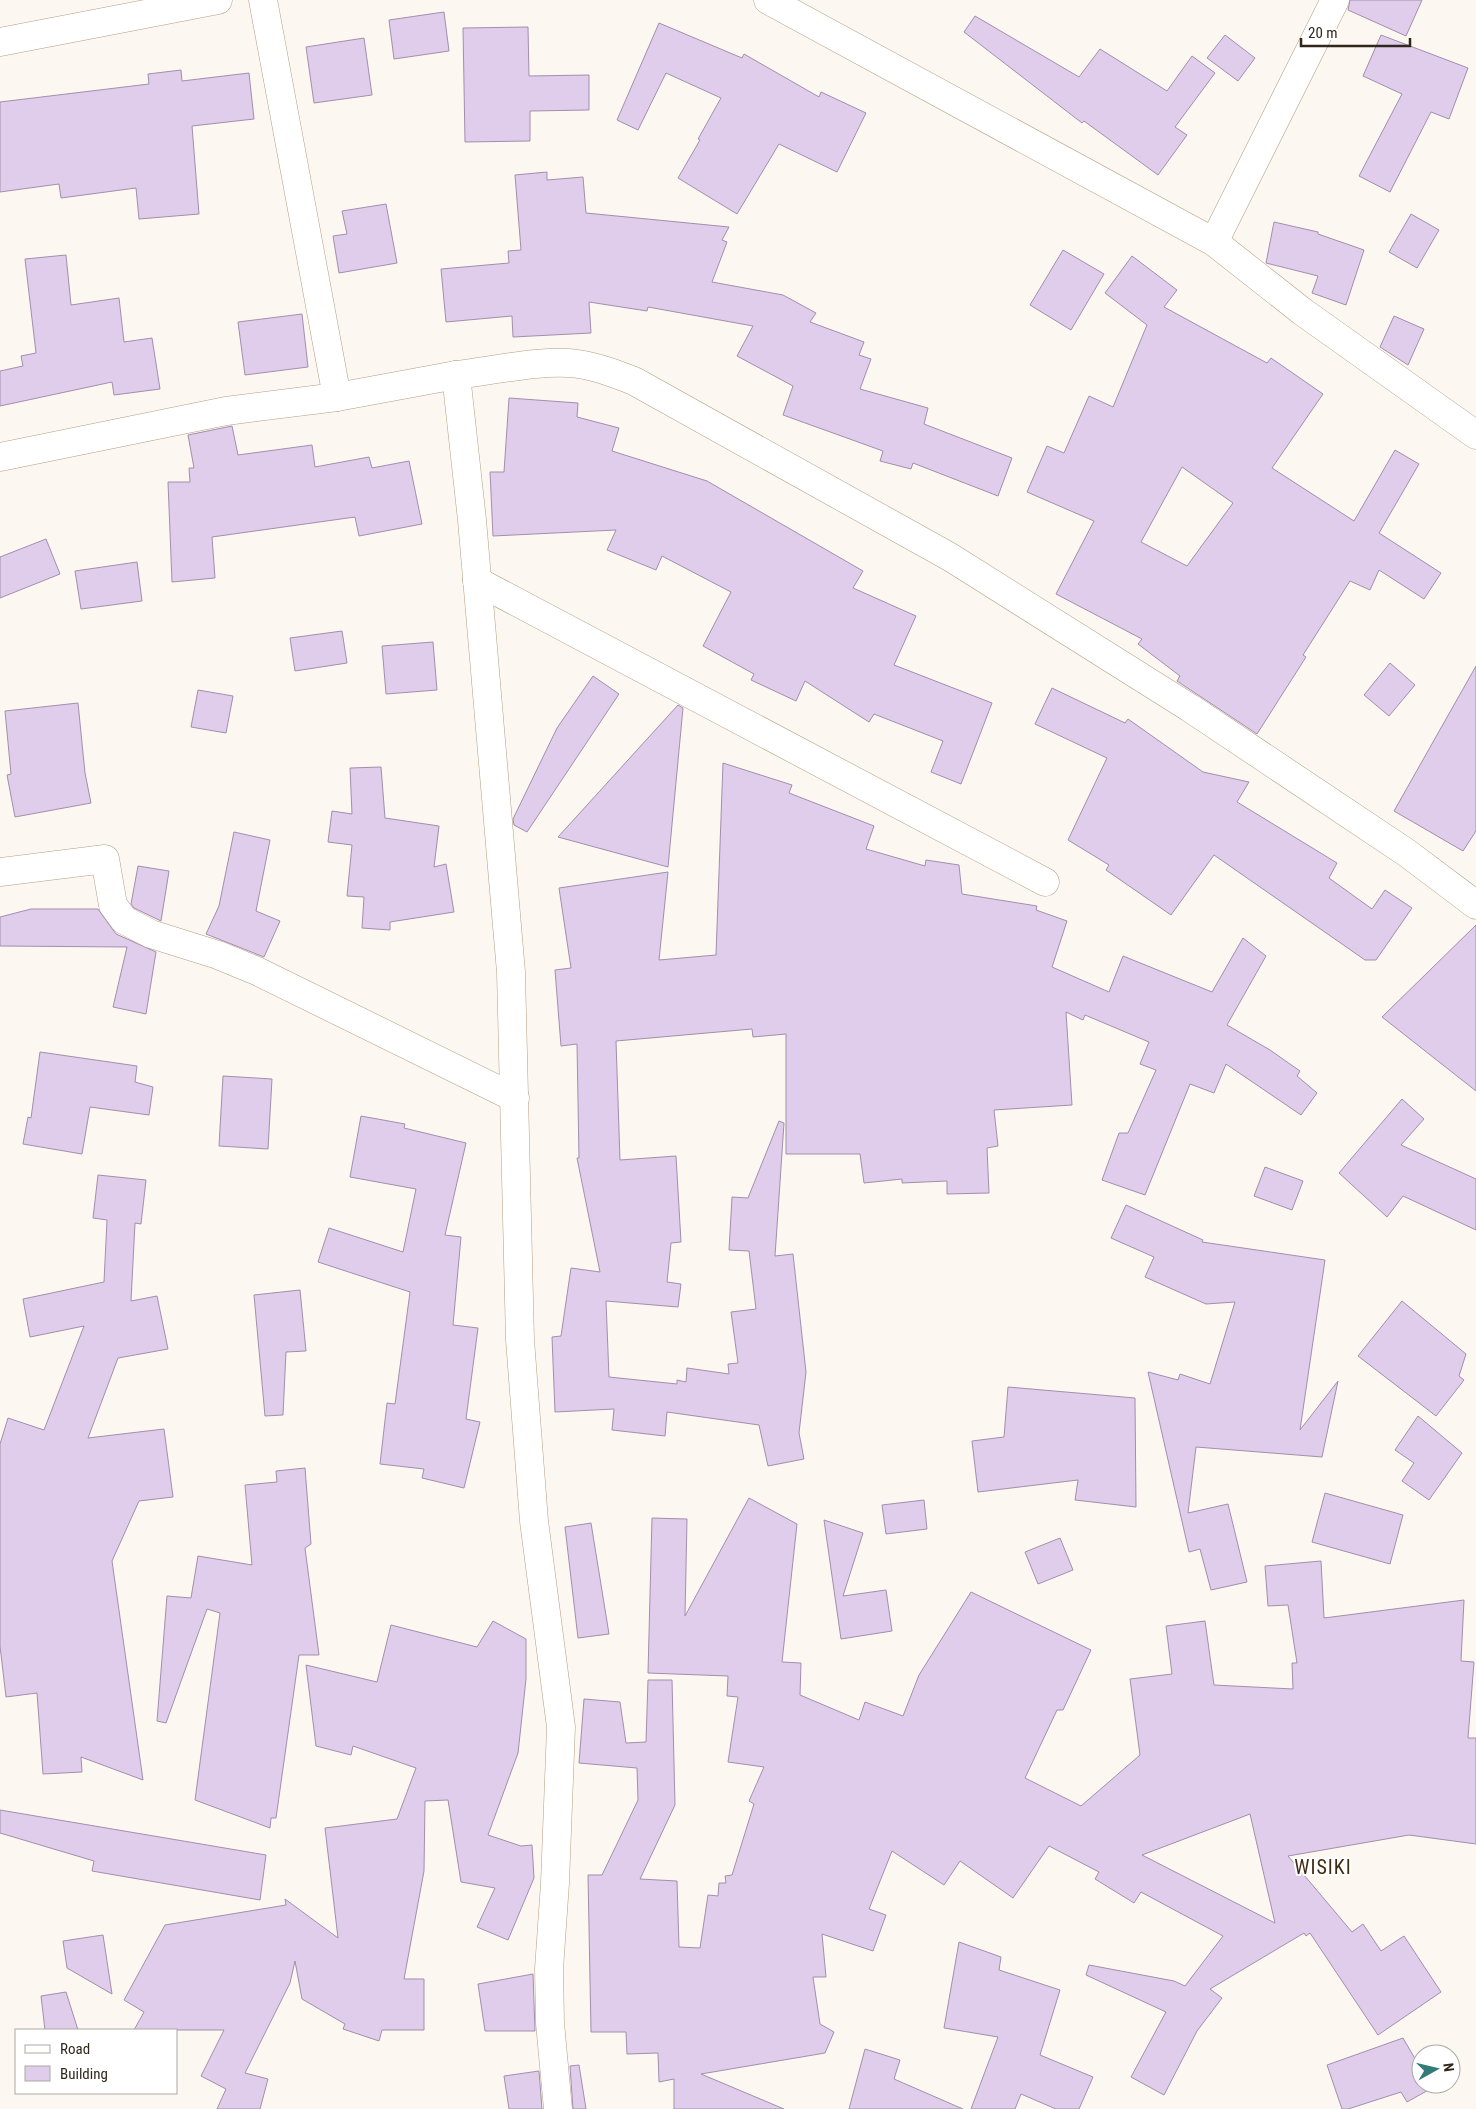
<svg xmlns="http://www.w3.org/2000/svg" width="1476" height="2109" viewBox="0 0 1476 2109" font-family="'Roboto Condensed',sans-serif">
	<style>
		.building { fill: #e0cceb; stroke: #a28fac; fill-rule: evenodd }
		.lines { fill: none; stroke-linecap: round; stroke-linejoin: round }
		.minor-casing { stroke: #b59e83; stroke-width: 29 }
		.minor { stroke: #fff; stroke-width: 28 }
		.labels { text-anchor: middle; stroke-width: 4; stroke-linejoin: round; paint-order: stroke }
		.quarter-label { font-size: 20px; letter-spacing: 1px; fill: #3f2c14; stroke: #fff }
	</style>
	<rect width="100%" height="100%" fill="#fcf7f1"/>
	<g class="building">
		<path d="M1350,0H1422L1406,36L1348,10Z"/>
		<path d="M444,12L449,51L394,59L389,20Z"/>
		<path d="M975,16L1079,77L1100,49L1167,91L1192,56L1215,73L1175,127L1187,135L1158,175L1084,121L1082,123L964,32Z"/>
		<path d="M659,23L742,58L744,54L819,97L821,92L866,113L837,172L779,144L737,214L678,178L700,140L698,139L721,98L666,73L638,130L617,120Z"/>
		<path d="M528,27L529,76L589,75V110L530,111V141L465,142L463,28Z"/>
		<path d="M1225,35L1255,58L1238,81L1207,58Z"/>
		<path d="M1381,35L1468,68L1449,119L1431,112L1390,192L1359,176L1402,94L1363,76Z"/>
		<path d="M364,38L372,95L314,103L306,47Z"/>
		<path d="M181,70L182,81L249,73L254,119L192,126L199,214L139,219L136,188L61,198L59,184L0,192V102L149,84L148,74Z"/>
		<path d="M547,172V180L583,177L586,213L729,227L722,240L727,242L712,282L783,295L816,313L810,322L864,342L859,355L871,359L860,389L928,408L924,424L1012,458L998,496L913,463L911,469L880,461L883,451L783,415L793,386L737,356L753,326L648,307L647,311L589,302L591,333L513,337L512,316L446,322L441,269L509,263L508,251L521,250L515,175Z"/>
		<path d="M386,204L397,263L339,273L333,236L347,234L342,211Z"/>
		<path d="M1411,214L1439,230L1417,268L1389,252Z"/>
		<path d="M1274,222L1318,232V234L1364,250L1346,305L1312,293L1318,276L1266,263Z"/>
		<path d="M1063,250L1104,274L1071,330L1030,305Z"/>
		<path d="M66,255L71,305L119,298L124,342L152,338L160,389L114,395L112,382L0,406V371L23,366L21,356L36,353L25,259Z"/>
		<path d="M1132,256L1177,290L1164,307L1267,363L1271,358L1323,394L1272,468L1354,521L1395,450L1419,464L1379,533L1441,573L1424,599L1379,570L1370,590L1350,581L1303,655L1306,657L1257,734L1177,681L1180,676L1138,644L1142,639L1056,594L1094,521L1027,492L1047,446L1064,453L1089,396L1113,407L1147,325L1105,293ZM1182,467L1233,503L1187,566L1141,542Z"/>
		<path d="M302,314L308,367L245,375L238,322Z"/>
		<path d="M1394,316L1424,329L1408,365L1380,347Z"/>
		<path d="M509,398L578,403L577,417L619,428L612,451L707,481L863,571L853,588L916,616L894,665L992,703L961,784L931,772L943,741L874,714L869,722L805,681L796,701L751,680L754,674L703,646L731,592L662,556L656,570L607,550L616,530L493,536L490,472H504Z"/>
		<path d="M232,426L238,455L312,445L315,467L369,457L372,468L409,461L422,524L359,536L355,517L212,537L215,578L172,582L168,482H190L189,468H194L188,435Z"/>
		<path d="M46,539L60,574L0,598V557Z"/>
		<path d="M137,562L142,601L81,609L75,571Z"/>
		<path d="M342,631L347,663L295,671L290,638Z"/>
		<path d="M433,642L437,690L386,694L382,646Z"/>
		<path d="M1390,663L1415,685L1389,716L1364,695Z"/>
		<path d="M1476,666V831L1463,851L1394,811Z"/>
		<path d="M593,676L619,694L527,832L514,825L513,819L557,728Z"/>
		<path d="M1052,688L1125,723L1128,719L1203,772L1249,782L1237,802L1337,863L1329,878L1372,909L1385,890L1412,908L1376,960H1365L1214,855L1171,915L1106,870L1109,865L1068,840L1107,758L1035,724Z"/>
		<path d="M198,690L233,696L226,733L191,727Z"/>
		<path d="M78,703L85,773L91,803L15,817L7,775L11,774L5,711Z"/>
		<path d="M678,705L683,708L668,867L558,837Z"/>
		<path d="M723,763L792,785L789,793L874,826L866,849L925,866L926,860L959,865L962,894L1037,906L1036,910L1067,921L1052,967L1109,992L1123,956L1212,992L1243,938L1266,956L1227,1025L1270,1050L1300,1071L1297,1076L1317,1093L1301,1115L1226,1064L1214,1093L1190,1084L1145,1195L1102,1180L1119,1133H1128L1156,1070L1140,1064L1149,1042L1085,1015L1083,1020L1066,1012L1072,1105L994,1110L998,1146L987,1148L989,1193L947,1194V1181L902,1183V1179L864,1183L860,1154H786V1034L753,1037L752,1029L616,1041L620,1160L676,1156L681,1242L671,1243L667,1282L681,1284L678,1307L606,1301L609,1377L677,1384V1380L686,1382L687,1368L729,1374L728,1364L738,1363L731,1312L756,1309L749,1251L729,1250L732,1197L748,1198L779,1121L784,1123L775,1256L793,1254L806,1372L799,1433L804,1459L768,1466L759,1425L667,1412L665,1436L612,1430L614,1409L555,1412L552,1337L561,1336L571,1268L600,1272L577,1158H579L577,1044L561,1046L555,970L571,968L559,888L668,872L659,960L716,955Z"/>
		<path d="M381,767L385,818L439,826L434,867L446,864L454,912L390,922V930L362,928L364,897L347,896L352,845L328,842L332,811L352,814L350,768Z"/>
		<path d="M234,832L270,840L256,911L280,921L264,957L206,934L219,906Z"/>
		<path d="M138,866L169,871L161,921L134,908L131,904Z"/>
		<path d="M31,909H98L116,934L156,952L146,1014L113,1007L127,947L0,946V917Z"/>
		<path d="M1476,925V1091L1382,1017Z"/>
		<path d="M40,1052L137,1066L135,1082L153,1087L149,1115L90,1107L82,1154L23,1144L28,1117L31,1118Z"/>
		<path d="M223,1076L272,1079L268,1149L219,1146Z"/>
		<path d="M1402,1099L1424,1119L1401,1145L1476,1179V1230L1403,1196L1387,1217L1339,1173Z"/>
		<path d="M361,1116L405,1124L404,1128L466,1143L445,1235L461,1237L453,1325L478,1328L466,1419L480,1422L464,1488L422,1478L424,1469L380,1464L387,1403L395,1404L410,1292L318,1262L329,1228L403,1252L416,1189L350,1177Z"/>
		<path d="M1265,1167L1303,1181L1292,1210L1254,1196Z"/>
		<path d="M98,1175L146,1180L141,1224L135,1223L131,1301L157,1296L168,1349L118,1358L88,1438L164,1429L173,1497L139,1501L112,1561L143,1780L81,1757L82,1772L43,1774L37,1693L6,1697L0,1646V1444L8,1418L44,1430L84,1326L30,1337L23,1299L104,1282L107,1220L93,1218Z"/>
		<path d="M1126,1205L1203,1240L1202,1242L1325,1260L1300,1430L1338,1381L1322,1457L1196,1447L1188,1513L1228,1504L1247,1582L1211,1590L1200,1549L1189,1552L1148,1372L1178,1380L1180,1374L1210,1384L1235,1302L1206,1304L1145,1277L1154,1257L1111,1238Z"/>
		<path d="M300,1290L306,1351L286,1352L283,1415L265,1416L254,1295Z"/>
		<path d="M1402,1301L1466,1354L1459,1376L1464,1380L1436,1416L1358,1356Z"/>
		<path d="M1008,1387L1135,1398L1136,1507L1075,1500L1078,1480L978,1492L972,1441L1004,1437Z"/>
		<path d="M1418,1416L1462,1453L1429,1500L1402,1481L1414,1463L1395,1450Z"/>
		<path d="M305,1468L311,1544L305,1548L319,1655H299L276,1818H271L270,1828L195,1800L220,1613L207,1609L166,1723L157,1721L167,1596L191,1598L198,1556L252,1565L245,1485L277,1482L276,1471Z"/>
		<path d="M1325,1493L1403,1515L1390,1564L1312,1542Z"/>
		<path d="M749,1498L797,1524L782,1662L801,1663L800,1695L859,1720L865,1702L903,1716L919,1675L971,1592L1091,1650L1063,1710H1057L1025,1778L1081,1806L1140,1755L1130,1679L1172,1674L1166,1626L1205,1621L1214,1685L1293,1689L1292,1663H1297L1288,1605L1268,1606L1265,1566L1321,1561L1324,1618L1464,1600L1461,1661L1474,1662L1468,1738H1476V1844L1409,1835L1288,1856L1352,1932L1363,1924L1381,1951L1404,1936L1441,1992L1378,2035L1310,1933L1306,1936L1304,1933L1210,1989L1222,1998L1197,2031L1164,2095L1131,2077L1166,2012L1086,1975L1089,1965L1174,1981L1185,1986L1223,1936L1141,1892L1134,1903L1095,1879L1099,1872L1049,1846L1013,1898L960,1861L944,1885L892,1851L869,1909L886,1915L873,1951L822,1934L826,1977H813L820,2024L834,2032L825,2053L701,2074L784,2109H674V2079L659,2082L658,2053L627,2054L626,2032H591L588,1875H602L638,1800L637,1768L579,1763L584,1699L620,1702L626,1743L646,1742L648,1680H672L675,1805L640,1879L677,1881L679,1947L700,1948L708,1895L718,1896L719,1883H726L725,1876L732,1875L754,1804L749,1801L764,1767L728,1762L738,1697L727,1696L728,1676L648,1673L652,1518L687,1519L685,1616ZM1250,1814L1275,1923L1142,1855Z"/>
		<path d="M924,1500L927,1529L886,1534L882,1505Z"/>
		<path d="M824,1520L863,1533L843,1596L886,1590L892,1631L841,1639Z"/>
		<path d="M591,1523L609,1634L578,1638L565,1527Z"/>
		<path d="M1060,1538L1073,1570L1038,1584L1025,1552Z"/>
		<path d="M493,1621L526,1639V1679L518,1753L488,1835L521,1846L532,1845L534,1878L508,1940L477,1927L495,1888L461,1882L448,1800L425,1801L424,1871L404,1979H424V2030H382L379,2041L343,2029L345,2024L302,1999L295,1961L290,1983L245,2073L268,2079L260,2109H217L226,2089L201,2076L224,2030H134L144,2012L124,2000L165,1925L286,1905L285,1899L338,1938L325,1828L397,1819L416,1768L353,1746L351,1755L316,1746L306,1665L377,1682L391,1625L477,1647Z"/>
		<path d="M0,1810L266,1855L260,1900L92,1871L94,1861L0,1833Z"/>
		<path d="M103,1935L112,1994L67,1968L63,1941Z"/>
		<path d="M959,1942L1001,1957L999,1970L1060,1990L1040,2055L1093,2077L1079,2109H1056L1021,2094L1015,2109H971L998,2037L944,2028Z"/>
		<path d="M533,1974L535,2031H485L478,1984Z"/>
		<path d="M66,1992L78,2030H45L41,1996Z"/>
		<path d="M1403,2038L1421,2069V2084H1430L1432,2088L1407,2102L1401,2092L1348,2109H1342L1327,2065Z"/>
		<path d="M865,2049L900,2060L894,2079L963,2109H849Z"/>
		<path d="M579,2065L586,2109H573L570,2066Z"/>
		<path d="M539,2071L542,2109H509L504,2076Z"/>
	</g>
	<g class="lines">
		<g class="minor-casing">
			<g id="minor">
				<path d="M263,0L337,397"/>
				<path d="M768,0L1214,242L1303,312L1476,435"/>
				<path d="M0,42L218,0"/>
				<path d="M1214,242L1335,0"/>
				<path d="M456,375C492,371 543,359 578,364C598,367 616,374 634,381L950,557L1190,708L1407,853L1476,905"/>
				<path d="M0,457L226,411L337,397L456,375L472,520L511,972L520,1340L534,1521L561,1727L555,1883L549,1969L550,2023L558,2109"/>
				<path d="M477,581L1045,882"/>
				<path d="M0,872L105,859L113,905L124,920L151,934L218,955L257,971L515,1098"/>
			</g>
		</g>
		<use href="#minor" class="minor"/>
	</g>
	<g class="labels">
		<g class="quarter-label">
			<text x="1323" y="1874">WISIKI</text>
		</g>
	</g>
	<rect x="15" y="2029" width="162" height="65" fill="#ffffff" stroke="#aca9a4"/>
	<rect x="25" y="2045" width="25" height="8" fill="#ffffff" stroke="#aca9a4"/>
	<text x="60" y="2054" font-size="15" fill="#30271c">Road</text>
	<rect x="25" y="2066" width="25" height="15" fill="#e0cceb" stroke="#aca9a4"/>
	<text x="60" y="2079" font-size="15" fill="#30271c">Building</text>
	<g transform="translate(1436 2069) rotate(82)"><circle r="24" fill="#ffffff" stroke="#aca9a4"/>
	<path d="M0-4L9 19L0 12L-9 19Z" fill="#337b76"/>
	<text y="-8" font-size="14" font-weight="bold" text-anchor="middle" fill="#30271c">N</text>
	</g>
	<path d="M1301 38v8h109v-8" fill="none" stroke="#30271c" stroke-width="2.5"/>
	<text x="1308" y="38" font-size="15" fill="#30271c" stroke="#ffffff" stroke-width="4" paint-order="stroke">20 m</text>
</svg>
